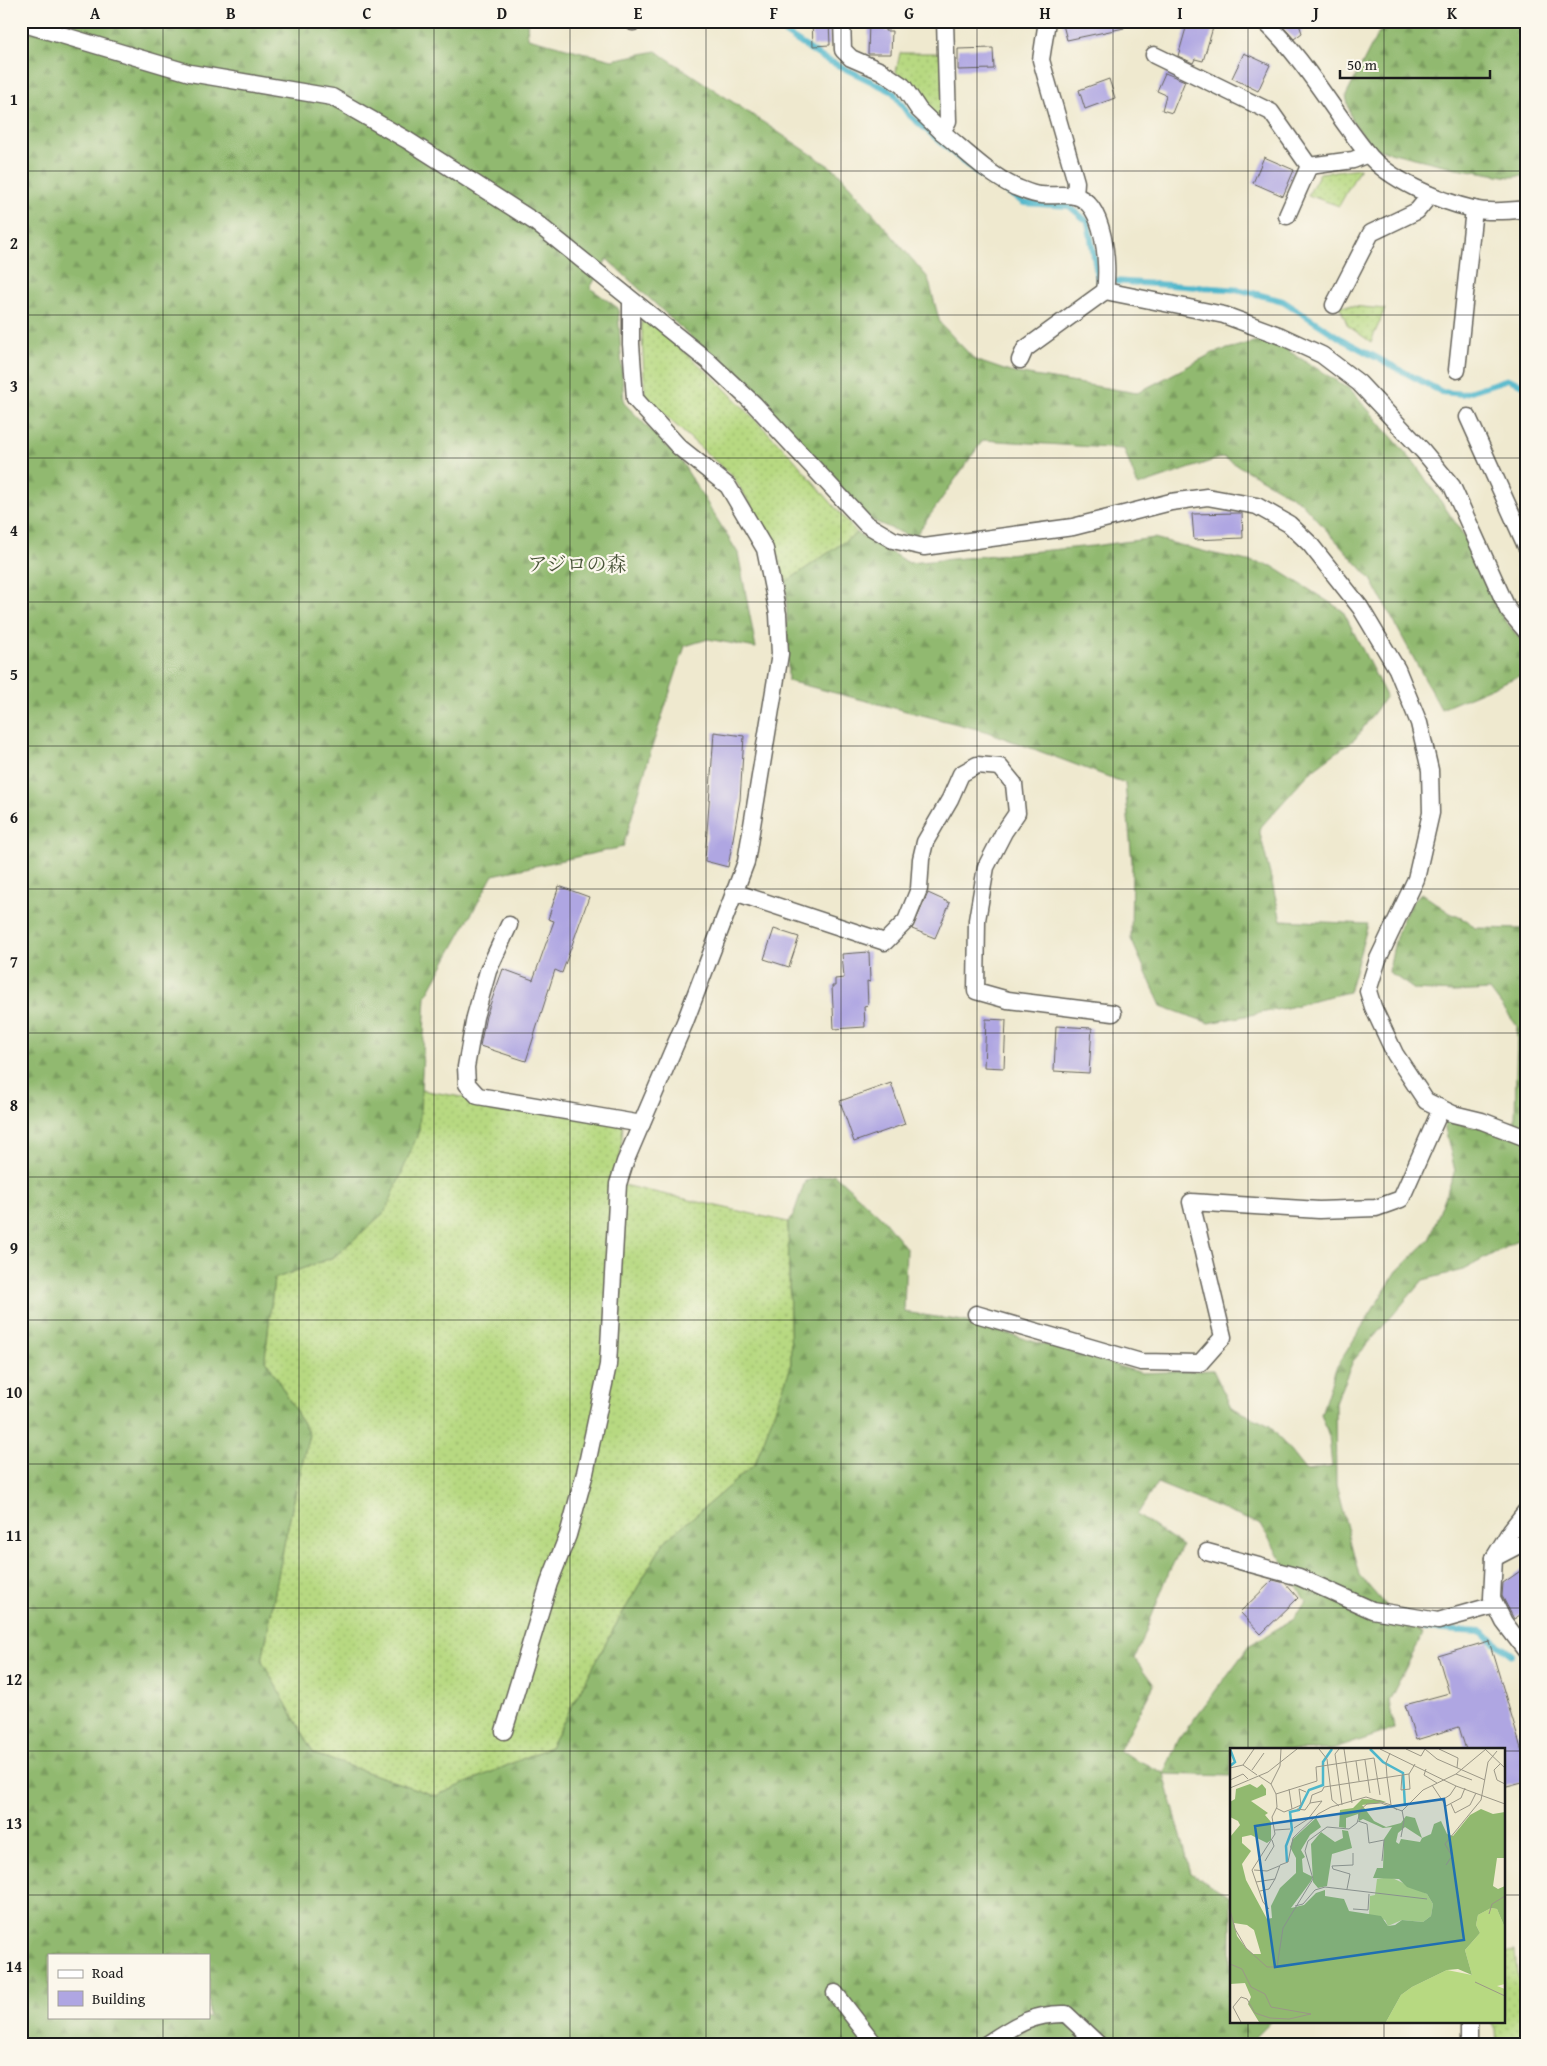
<svg xmlns="http://www.w3.org/2000/svg" width="1547" height="2066" viewBox="0 0 1547 2066" font-family="'Gentium Book Plus','Noto Serif JP',serif">
	<style>
		.grass { fill: url(#grass-dots); stroke: #6a7a4e }
		.forest { fill: url(#forest-firs); stroke: #566a46; fill-rule: evenodd }
		.lines { fill: none; stroke-linecap: round; stroke-linejoin: round }
		.stream { stroke: #4db6cb; stroke-width: 6 }
		.building { fill: #afa6e2 }
		.street-casing { stroke: #66645b; stroke-width: 19 }
		.street { stroke: #fff; stroke-width: 16 }
		.grid { fill: none; stroke: #1c1c1c; stroke-width: 1; stroke-opacity: 0.55 }
		.labels { text-anchor: middle; stroke-width: 4.5; stroke-linejoin: round; paint-order: stroke }
		.park-label { font-size: 20px; fill: #4a553a; stroke: #fbf7ec }
		.inset-river { fill: none; stroke: #4db6cb; stroke-width: 2.5 }
		.inset-road { fill: none; stroke: #9b9787; stroke-width: 1 }
		.view { fill: #1f6fb2; fill-opacity: 0.15; stroke: #1f6fb2; stroke-width: 2.5 }
		.inset-edge { fill: none; stroke: #1c1c1c; stroke-width: 2.5 }
		.neatline { fill: none; stroke: #1c1c1c; stroke-width: 2 }
		.grid-label { font-size: 16px; text-anchor: middle; font-weight: bold; fill: #1c1c1c }
	</style>
	<defs>
		<pattern id="grass-dots" width="8" height="8" patternUnits="userSpaceOnUse" patternTransform="scale(1.25)"><rect width="8" height="8" fill="#b7d981"/><path d="M2 2h.1M6 6h.1" fill="none" stroke="#9dba6f" stroke-width="1.8" stroke-linecap="round"/></pattern>
		<pattern id="forest-firs" width="22" height="20" patternUnits="userSpaceOnUse" patternTransform="scale(1.25)"><rect width="22" height="20" fill="#91b96f"/><path d="M5 1l3.5 6h-7zM16 11l3.5 6h-7z" fill="#7c9e60"/></pattern>
	</defs>
	<rect width="100%" height="100%" fill="#fbf7ec"/>
	<filter id="ink" filterUnits="userSpaceOnUse"><feTurbulence type="fractalNoise" baseFrequency=".02" numOctaves="2"/><feDisplacementMap in="SourceGraphic" scale="10" xChannelSelector="R" yChannelSelector="G"/><feConvolveMatrix kernelMatrix="1 2 1 2 8 2 1 2 1" color-interpolation-filters="sRGB"/></filter>
	<filter id="wash" filterUnits="userSpaceOnUse"><feTurbulence type="fractalNoise" baseFrequency=".0096" numOctaves="4" result="noise"/><feDisplacementMap in="SourceGraphic" scale="20" xChannelSelector="R" yChannelSelector="G"/><feGaussianBlur stdDeviation="1.12" result="paint"/><feColorMatrix in="noise" values="0 0 0 0 0 0 0 0 0 0 0 0 0 0 0 0 0 1.4 0 .05"/><feComposite in="paint" operator="in"/></filter>
	<g filter="url(#wash)">
		<rect width="100%" height="100%" fill="#efe9cf"/>
		<g class="grass">
			<path d="M900,53H941L943,105L939,121L896,72Z"/>
			<path d="M1360,168L1339,206L1308,195L1320,173Z"/>
			<path d="M1339,305L1385,309L1371,342L1348,326Z"/>
			<path d="M641,314L713,377L792,457L857,533L786,582L773,540L733,477L645,397Z"/>
			<path d="M421,1090L623,1125L618,1184L788,1222L791,1367L755,1464L664,1542L614,1628L550,1747L436,1796L314,1754L262,1661L285,1539L309,1434L265,1358L274,1279L334,1257L419,1131Z"/>
			<path d="M1515,1951L1521,2017L1526,2023V2045H1497L1496,2030L1492,2022H1503V1953Z"/>
		</g>
		<g class="forest">
			<path d="M21,21H527L528,38L612,60L656,51L838,172L928,278L940,323L975,360L1010,372L1137,393L1213,353L1268,338L1351,390L1416,465L1463,534L1504,619L1526,646V673L1441,709L1371,579L1300,501L1223,457L1138,486L1124,449L983,440L914,538L871,520L766,407L607,259L590,288L618,308L624,403L681,461L738,553L756,648L708,639L685,646L652,747L623,847L493,875L426,996L419,1131L386,1211L334,1257L274,1279L265,1358L309,1434L285,1539L262,1661L314,1754L436,1796L550,1747L614,1628L664,1542L755,1464L791,1366L788,1222L793,1216L805,1181L834,1174L883,1219L906,1248L904,1312L963,1321L1142,1373L1213,1370L1231,1407L1270,1426L1305,1470L1332,1467L1329,1436L1321,1414L1336,1368L1397,1271L1429,1240L1455,1171L1443,1120L1473,1127L1515,1121L1517,1026L1490,990L1454,992L1415,990L1389,972C1393,945 1400,912 1421,893L1450,913L1468,921L1475,928L1526,929V1236L1463,1270L1423,1280L1353,1361L1335,1403L1336,1485L1359,1575L1391,1612L1423,1634L1389,1701L1394,1729L1332,1750H1231V1776L1164,1774L1191,1873L1231,1897V2022H1270L1247,2045H21ZM1157,1483L1261,1525L1306,1602L1295,1618L1250,1645L1179,1739L1164,1773L1119,1751L1154,1685L1135,1659L1169,1572L1182,1546L1137,1515ZM49,1955H209V2017H49Z"/>
			<path d="M1389,21H1526V176L1510,177L1456,168L1373,148L1352,121L1346,96L1377,35Z"/>
			<path d="M857,533L909,563L1093,546L1154,538L1210,553L1272,566L1343,611L1386,696L1356,738L1311,771L1259,829L1281,920L1368,924L1349,992L1317,999L1291,1007L1209,1023L1161,1006L1131,939L1132,862L1125,783L985,731L788,681L786,582Z"/>
		</g>
		<g class="lines">
			<g class="stream">
				<path d="M782,21L785,33L823,58L893,92L908,114L974,171L1024,203L1069,206L1088,222L1098,280L1241,290L1283,301L1343,340L1442,392L1462,394L1508,379L1526,386"/>
				<path d="M1425,1629L1482,1632L1512,1655"/>
			</g>
		</g>
		<g id="blocks">
			<g class="building">
				<path d="M812,21H829L830,45L813,46Z"/>
				<path d="M869,21H885V31H892L891,54H868Z"/>
				<path d="M1062,21H1123L1124,28L1067,40Z"/>
				<path d="M1188,21H1215L1203,61L1195,59L1193,63L1178,56Z"/>
				<path d="M1278,21H1298L1302,33L1294,39Z"/>
				<path d="M993,48L994,69L958,70V49Z"/>
				<path d="M1244,53L1270,65L1258,91L1232,78Z"/>
				<path d="M1165,73L1185,81L1172,113L1162,110L1166,95L1157,91Z"/>
				<path d="M1109,79L1115,98L1085,109L1079,90Z"/>
				<path d="M1264,157L1294,170L1283,196L1253,183Z"/>
				<path d="M1237,513H1242L1243,538L1194,540L1192,514Z"/>
				<path d="M714,732L744,736L740,800L728,867L705,861Z"/>
				<path d="M559,886L589,897L562,973L555,970L526,1061L480,1046L486,1016L503,969L533,980L554,921L548,919Z"/>
				<path d="M928,893L950,903L935,938L912,929Z"/>
				<path d="M774,929L799,937L789,967L764,959Z"/>
				<path d="M869,952L870,982L867,981L868,1005L864,1006L865,1027L834,1029L832,986H835V979L844,978L842,954Z"/>
				<path d="M986,1019L1006,1020L1004,1068L984,1067Z"/>
				<path d="M1056,1026L1092,1028L1089,1073L1054,1071Z"/>
				<path d="M891,1083L905,1124L854,1142L840,1101Z"/>
				<path d="M1526,1567V1611L1514,1619L1502,1596L1503,1583Z"/>
				<path d="M1273,1580L1285,1583L1298,1598L1261,1634L1240,1612Z"/>
				<path d="M1489,1641L1526,1765V1781L1503,1787V1750H1466L1459,1727L1416,1740L1405,1705L1449,1693L1438,1656Z"/>
			</g>
		</g>
	</g>
	<g filter="url(#ink)">
		<use href="#blocks" fill-opacity="0" stroke="#66645b" stroke-width="1"/>
		<g class="lines">
			<g class="street-casing">
				<g id="street">
					<path d="M842,21L843,50L851,58L881,71L903,86L919,110L942,132L948,121L945,21"/>
					<path d="M1047,21L1041,60L1076,182L1075,196"/>
					<path d="M1264,21C1305,59 1332,110 1367,153C1389,180 1439,201 1473,209C1489,213 1509,211 1526,209"/>
					<path d="M633,22V21"/>
					<path d="M21,23L190,73L332,97L407,140L535,222L708,361L754,404L866,524L893,540L924,547L1073,527L1171,502L1207,497L1257,506L1289,524L1310,544L1360,607L1397,669L1419,723L1430,770L1431,813L1416,879L1378,959L1368,991L1373,1007L1395,1054L1426,1101L1453,1114L1482,1121L1526,1138"/>
					<path d="M1154,55L1271,112L1309,166L1353,160L1368,154"/>
					<path d="M942,132C965,151 988,174 1015,187C1023,190 1033,195 1041,195C1052,196 1064,194 1075,196C1105,203 1109,266 1105,291L1224,315L1281,336L1322,355L1359,383L1423,451L1452,486L1508,610L1526,631"/>
					<path d="M1287,216L1309,166"/>
					<path d="M1334,305L1371,233L1417,211L1430,195"/>
					<path d="M1020,360L1025,349L1105,291"/>
					<path d="M1457,370L1474,209"/>
					<path d="M1468,417L1526,546"/>
					<path d="M734,892L885,942L906,921L919,889L921,859L925,842L950,799L961,774L977,765L1000,767L1014,784L1017,813L1004,832L986,867L977,920L976,991L1008,1000L1113,1013"/>
					<path d="M509,925L488,971L475,1017L466,1067L467,1084L478,1096L642,1124"/>
					<path d="M976,1314L1141,1362L1200,1363L1223,1337L1191,1202L1319,1210L1376,1208L1401,1199L1441,1109"/>
					<path d="M1526,1511L1511,1530L1494,1558L1492,1598L1504,1622L1526,1651"/>
					<path d="M1207,1552L1299,1577L1372,1610L1438,1621L1495,1605"/>
					<path d="M1494,1558L1519,1545L1526,1539"/>
					<path d="M504,1731L549,1583L568,1535L585,1473L608,1365L618,1184L625,1162L685,1022L746,862L780,654L778,614L765,549L728,486L679,447L635,399L631,344V301"/>
					<path d="M835,1993L875,2045"/>
					<path d="M985,2045C1013,2027 1031,2013 1066,2014L1099,2045"/>
					<path d="M1469,2045V2022"/>
				</g>
			</g>
			<use href="#street" class="street"/>
		</g>
	</g>
	<path class="grid" d="M163,21V1955M299,21V2045M434,21V2045M570,21V2045M706,21V2045M841,21V2045M977,21V2045M1113,21V2045M1248,21V1750M1384,21V1750M21,171H1526M21,315H1526M21,458H1526M21,602H1526M21,746H1526M21,889H1526M21,1033H1526M21,1177H1526M21,1320H1526M21,1464H1526M21,1608H1526M21,1751H1231M1503,1751H1526M21,1895H1231M1503,1895H1526M163,2017V2045M1248,2022V2045M1384,2022V2045"/>
	<g class="labels">
		<g class="park-label">
			<text x="577" y="571">アジロの森</text>
		</g>
	</g>
	<g transform="translate(1230 1748)">
		<rect width="275" height="275" fill="#efe9cf"/>
		<path d="M160,129L197,146L203,156L201,168L193,174L172,172L158,178L155,172L139,167L140,148L145,147L147,131ZM261,160L267,161L275,180V236L267,238L275,241V274H156L171,247L182,239L217,222L242,227L235,202L250,185L246,177L248,167Z" fill="#b7d981"/>
		<path d="M20,36L27,40L32,36L36,41V47L21,53L38,65L35,67L41,74V92L37,95L21,87L12,89V95L21,103L12,116L16,132L37,171L42,170L41,158L50,140L66,125V110L60,99L63,91L86,70L91,79L80,87L71,102L75,109L72,111L73,124L83,129L81,133L61,160L74,157L86,145L95,142V148L114,151L119,163L151,168L158,178L165,177L172,172L193,174L201,168L203,156L197,146L177,139L169,131L143,130L147,120H153L154,91L162,79L153,80L133,71L129,73L128,66L116,70V80L109,79L110,62L123,60L132,51L150,52L156,54L132,57L144,73L156,79L171,75L176,68L185,70L192,90L201,86L204,76L211,73L217,86L223,88L240,67L251,61L263,66L275,64V110H267L263,138L268,141L275,138V180L267,161L261,160L248,167L246,177L250,185L235,202L242,227L228,221L217,222L182,239L171,247L156,274H29L18,256L21,249L15,235L0,236V89L10,77L8,73L0,69V54L5,51L6,41ZM175,79L192,90L190,94L171,91L169,96L166,94L168,85ZM4,175L17,177L24,182L31,206H23L16,200L7,188ZM112,82L118,83L122,100L102,106L97,138L88,140L83,134L81,96L91,84L105,94L113,90Z" fill="#91b96f" fill-rule="evenodd"/>
		<path class="inset-river" d="M0,1L5,14L0,18M140,1L153,14L173,25L175,58M57,114L56,98L62,82L60,64L69,62L79,42L93,37V14L102,1"/>
		<path class="inset-road" d="M89,1L97,11L102,52L109,58M109,1L105,6L112,57M114,1L122,55M150,1L226,38L275,56M176,1L191,8L195,1M195,1L207,11L255,32M209,1L228,10L227,20M255,1L275,20M160,5L156,15L157,29L161,57L167,62M135,12L140,45M126,13L129,33M270,16L264,22L267,32L275,36M13,17L24,1M0,20L13,17L27,27M196,21L194,27L207,35M22,22L34,5M226,26L242,32M172,27L171,42L180,41L179,26M29,28L41,36L46,46L47,59L42,69L45,86L22,122L33,154L39,161M0,32L13,26L18,31M41,36L50,18L51,1M202,37L216,58L231,50L235,40M0,40L38,24L67,1M59,41L62,61L71,57L69,41L76,44M46,46L87,33L86,19L144,10L150,47M212,52L220,47L226,38M80,55L82,47L92,43L94,39L179,26L185,16M221,56L225,65L240,57L246,45M46,60L54,64L62,61M128,73L137,76L139,95L154,92L152,113M64,80L78,71L92,53L80,55L75,62L67,61M45,82L60,81M171,89L174,73L172,62M35,113L44,98L42,92M216,117L222,108L215,96L251,52L258,14L267,3M24,122L37,123L49,118M45,131L50,117L58,114L63,90L88,66L101,59L136,49L161,57M26,134L45,131L39,141L30,143M117,141L120,126L103,121L102,118L123,117V105M65,158L73,156L85,142L95,139L197,151M123,161L138,162L139,146M0,162L5,181L16,200L37,219H47L53,180L83,131L75,103L78,93L97,79L119,81L127,75L131,61L137,56L151,55L172,63L193,42L226,26L256,1M259,166L262,156L275,148M0,216L12,221L21,239L35,246L41,259L81,266L59,271L40,270L25,265L17,251L11,249L3,259L11,274M245,234L275,248"/>
		<path class="view" d="M214,51L234,192L45,219L25,78Z"/>
		<rect width="275" height="275" class="inset-edge"/>
	</g>
	<rect width="1547" height="2066" fill="none" stroke="#fbf7ec" stroke-width="55"/>
	<rect x="48" y="1954" width="162" height="65" fill="#fbf7ec" stroke="#a29f99"/>
	<rect x="58" y="1970" width="25" height="8" fill="#ffffff" stroke="#a29f99"/>
	<text x="92" y="1978" font-size="15" fill="#1c1c1c">Road</text>
	<rect x="58" y="1991" width="25" height="15" fill="#afa6e2" stroke="#a29f99"/>
	<text x="92" y="2004" font-size="15" fill="#1c1c1c">Building</text>
	<path d="M1340 70v8h150v-8" fill="none" stroke="#1c1c1c" stroke-width="2.5"/>
	<text x="1347" y="70" font-size="15" fill="#1c1c1c" stroke="#fbf7ec" stroke-width="4" paint-order="stroke">50 m</text>
	<rect x="28" y="28" width="1492" height="2010" class="neatline"/>
	<g class="grid-label">
		<text x="95" y="19">A</text>
		<text x="231" y="19">B</text>
		<text x="367" y="19">C</text>
		<text x="502" y="19">D</text>
		<text x="638" y="19">E</text>
		<text x="774" y="19">F</text>
		<text x="909" y="19">G</text>
		<text x="1045" y="19">H</text>
		<text x="1180" y="19">I</text>
		<text x="1316" y="19">J</text>
		<text x="1452" y="19">K</text>
		<text x="14" y="105">1</text>
		<text x="14" y="249">2</text>
		<text x="14" y="392">3</text>
		<text x="14" y="536">4</text>
		<text x="14" y="680">5</text>
		<text x="14" y="823">6</text>
		<text x="14" y="967">7</text>
		<text x="14" y="1111">8</text>
		<text x="14" y="1254">9</text>
		<text x="14" y="1398">10</text>
		<text x="14" y="1541">11</text>
		<text x="14" y="1685">12</text>
		<text x="14" y="1829">13</text>
		<text x="14" y="1972">14</text>
	</g>
</svg>
